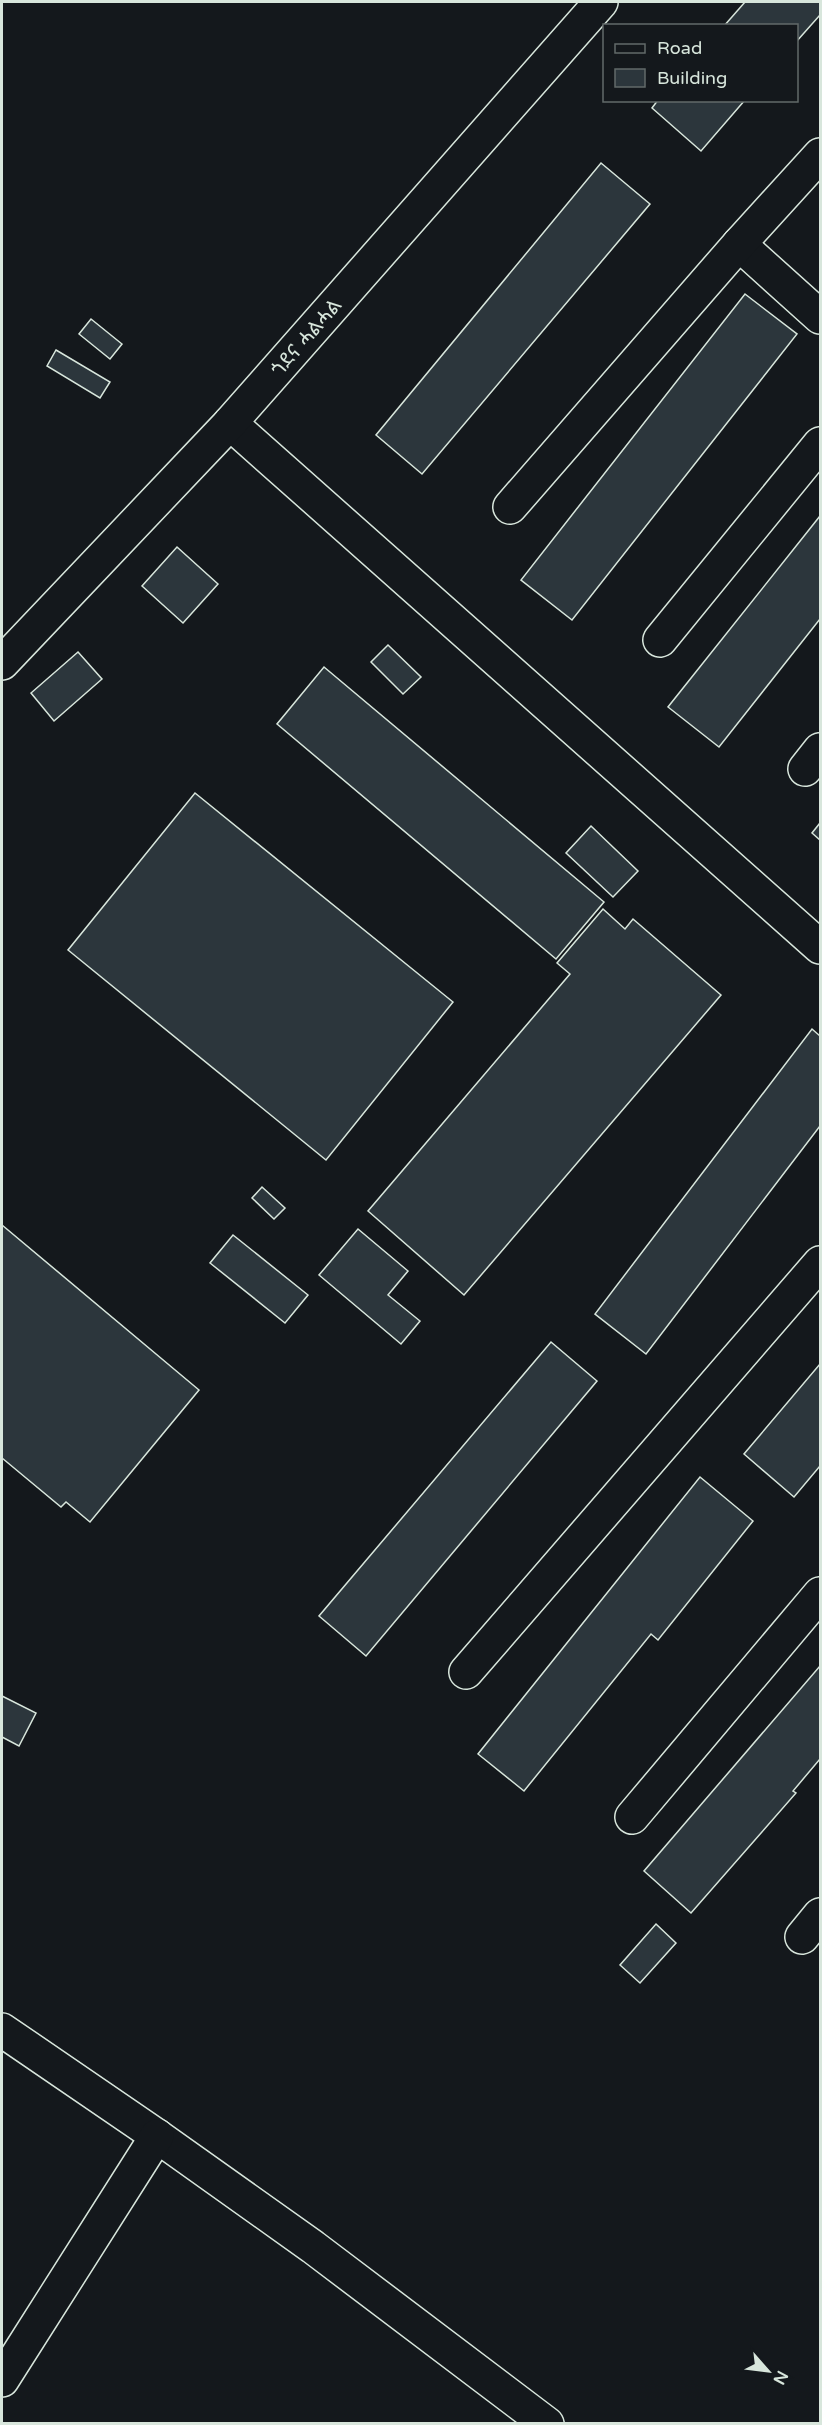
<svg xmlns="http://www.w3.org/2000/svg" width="822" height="2425" viewBox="0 0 822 2425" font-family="'Varela Round','Noto Sans Ethiopic',sans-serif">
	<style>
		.building { fill: #2c363c; stroke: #d8e6dc; stroke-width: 1.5 }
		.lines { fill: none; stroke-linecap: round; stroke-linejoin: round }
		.minor-casing { stroke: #d8e6dc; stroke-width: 36 }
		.tertiary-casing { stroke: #d8e6dc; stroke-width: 36 }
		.minor { stroke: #14181c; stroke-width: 33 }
		.tertiary { stroke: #14181c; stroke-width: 33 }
		.labels { text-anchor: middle; stroke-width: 4.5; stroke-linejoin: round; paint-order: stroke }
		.street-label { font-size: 20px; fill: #d8e6dc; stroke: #14181c }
	</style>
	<rect width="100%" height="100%" fill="#14181c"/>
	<g class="building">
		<path d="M745,2H820V15L796,42V26H724Z"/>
		<path d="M658,100H745L701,151L652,108Z"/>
		<path d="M601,163L650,204L422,474L376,435Z"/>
		<path d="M745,294L797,334L572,620L521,580Z"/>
		<path d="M91,319L122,344L110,359L79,334Z"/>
		<path d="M56,350L110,382L100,398L47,366Z"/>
		<path d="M820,516V619L719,747L668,707Z"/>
		<path d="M177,547L218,584L183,623L142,586Z"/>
		<path d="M388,645L421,677L403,694L371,662Z"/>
		<path d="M78,652L102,679L54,721L31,693Z"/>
		<path d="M324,667L604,902L556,959L277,724Z"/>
		<path d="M195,793L453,1002L326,1160L68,950Z"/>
		<path d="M820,823V840L812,833Z"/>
		<path d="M591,826L638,871L613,897L566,853Z"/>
		<path d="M603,909L625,929L633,919L721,995L464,1295L368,1211L570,974L557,963Z"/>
		<path d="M812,1029L820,1036V1126L646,1354L595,1314Z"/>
		<path d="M262,1187L285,1208L274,1219L252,1198Z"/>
		<path d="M2,1225L199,1390L90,1522L66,1502L61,1507L2,1458Z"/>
		<path d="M358,1229L408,1271L388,1295L420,1321L401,1344L319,1275Z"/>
		<path d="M233,1235L308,1295L285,1323L210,1263Z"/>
		<path d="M551,1342L597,1381L366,1656L319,1616Z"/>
		<path d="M820,1364V1466L794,1497L744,1454Z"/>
		<path d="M700,1477L753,1521L658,1640L651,1634L524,1791L478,1754Z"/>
		<path d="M820,1666V1759L793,1791L796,1793L691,1913L644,1871Z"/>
		<path d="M2,1696L36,1713L19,1746L2,1737Z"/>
		<path d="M656,1924L676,1943L640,1983L620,1965Z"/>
	</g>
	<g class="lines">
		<g class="minor-casing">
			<g id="minor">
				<path d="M739,244L820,317"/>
				<path d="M230,423L820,947"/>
				<path d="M510,507L739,244L820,155"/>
				<path d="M660,640L820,444"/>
				<path d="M805,769L820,750"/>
				<path d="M466,1672L820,1263"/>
				<path d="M632,1817L820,1594"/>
				<path d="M802,1937L820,1915"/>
				<path d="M2,2030L157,2136L313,2247L547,2424"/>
				<path d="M2,2380L157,2136"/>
			</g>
		</g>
		<g class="tertiary-casing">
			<path id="tertiary" d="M2,663L230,423L601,2"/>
		</g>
		<use href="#minor" class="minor"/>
		<use href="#tertiary" class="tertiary"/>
	</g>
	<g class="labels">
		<g class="street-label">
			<text transform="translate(306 337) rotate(-49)" y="7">ጎደና ሓልሓል</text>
		</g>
	</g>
	<rect width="822" height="2425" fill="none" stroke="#d8e6dc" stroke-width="6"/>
	<rect x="603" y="24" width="195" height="78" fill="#14181c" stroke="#626a69" stroke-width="1.5"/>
	<rect x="615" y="44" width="30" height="9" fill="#14181c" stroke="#626a69" stroke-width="1.5"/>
	<text x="657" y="54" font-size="18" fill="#d8e6dc">Road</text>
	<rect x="615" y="69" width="30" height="18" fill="#2c363c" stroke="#626a69" stroke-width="1.5"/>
	<text x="657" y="84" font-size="18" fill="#d8e6dc">Building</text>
	<g transform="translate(768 2371) rotate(118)" stroke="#14181c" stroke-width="4.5" paint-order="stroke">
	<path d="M0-4.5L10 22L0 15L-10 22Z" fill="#d8e6dc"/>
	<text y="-9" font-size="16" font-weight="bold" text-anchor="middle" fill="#d8e6dc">N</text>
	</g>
</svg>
